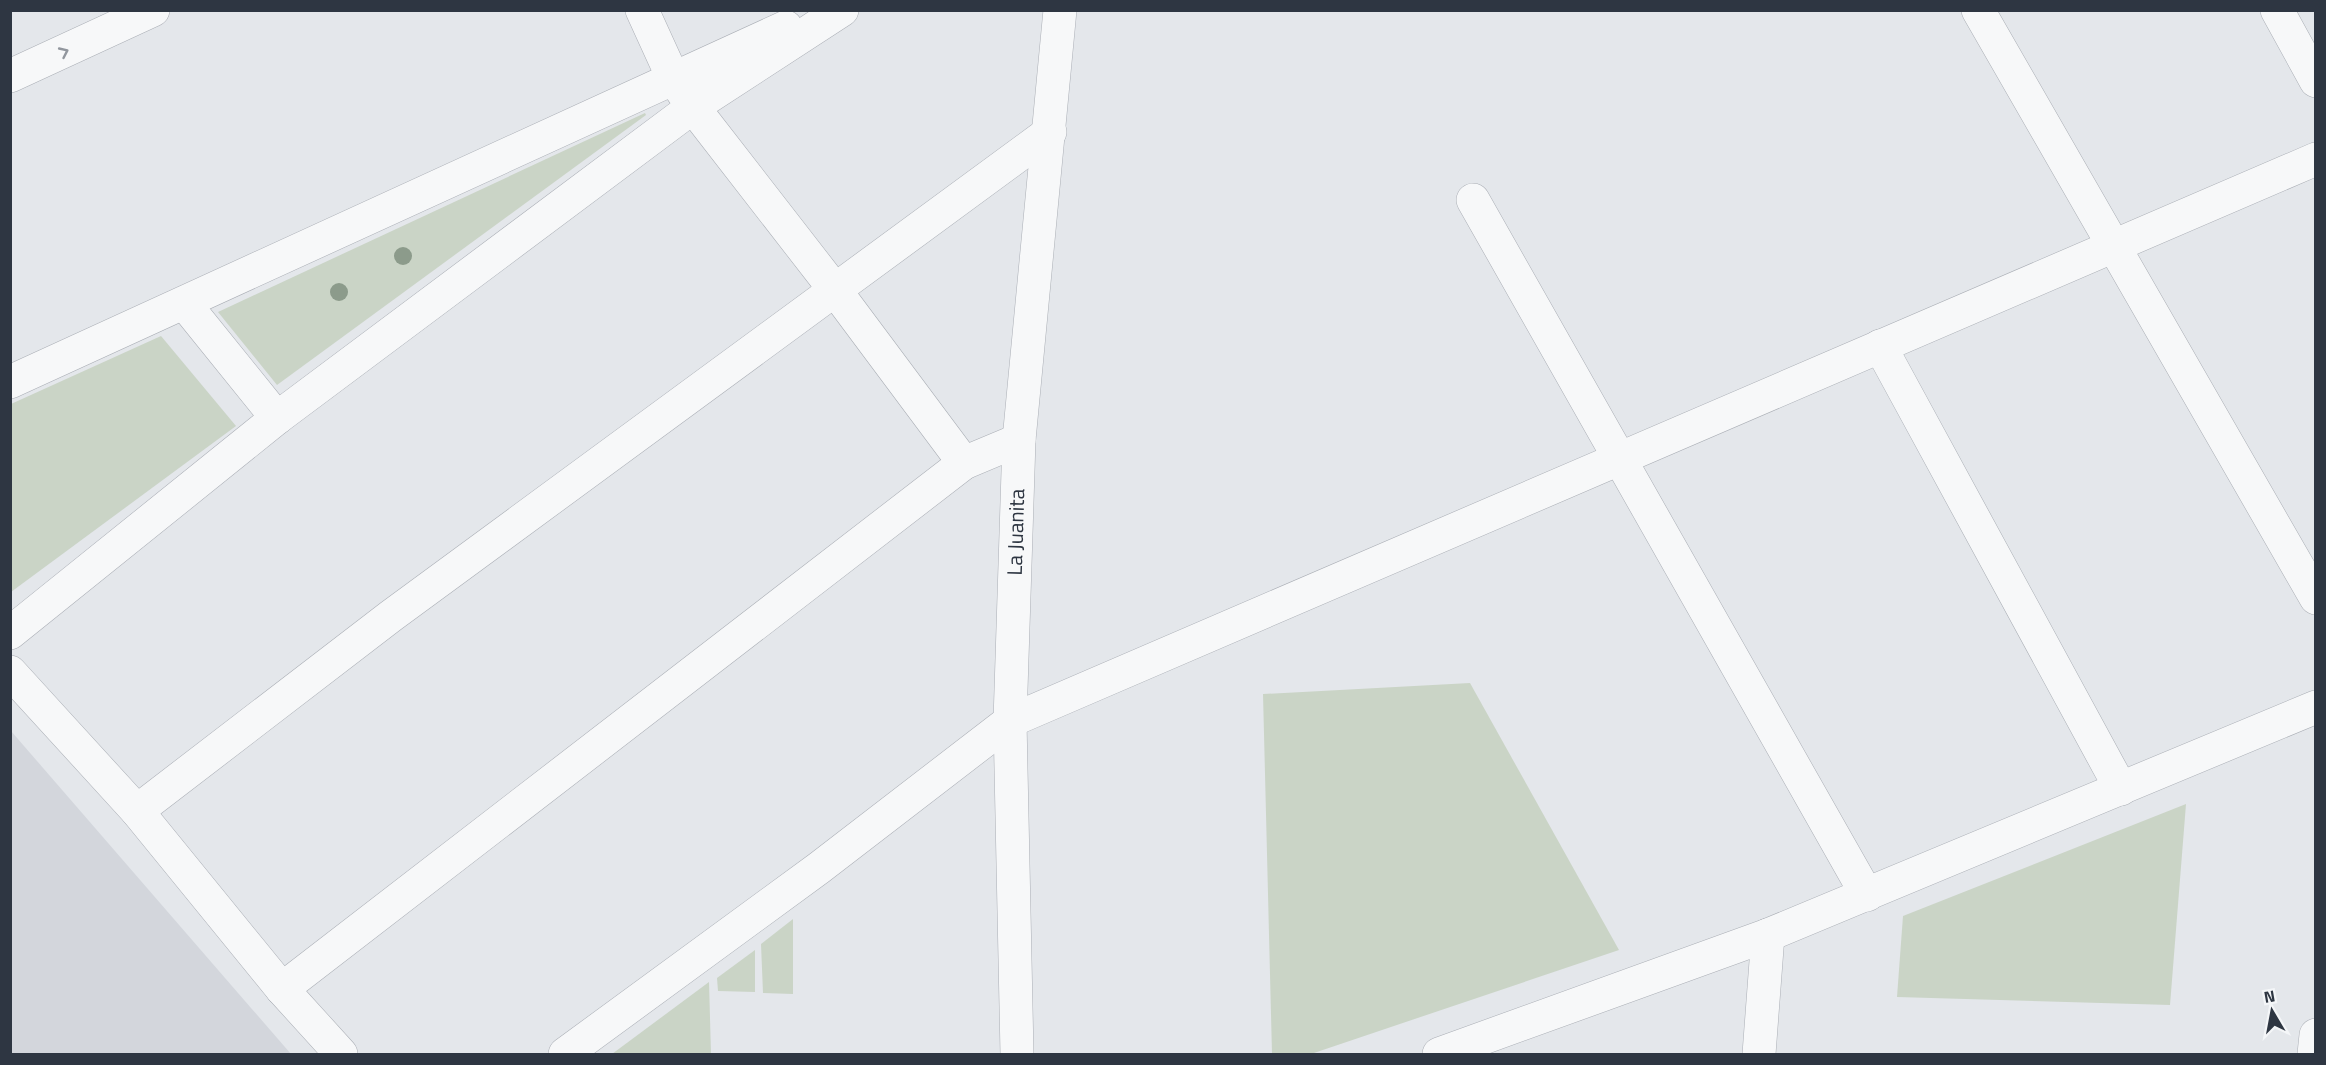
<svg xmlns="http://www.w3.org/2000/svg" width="2326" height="1065" viewBox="0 0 2326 1065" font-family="'Titillium Web',sans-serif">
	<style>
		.built { fill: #d3d6dc }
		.green { fill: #cad4c6 }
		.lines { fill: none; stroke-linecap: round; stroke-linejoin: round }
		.minor-casing { stroke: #aaaeb5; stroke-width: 34 }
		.tertiary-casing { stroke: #aaaeb5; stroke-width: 34 }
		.minor { stroke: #f7f8f9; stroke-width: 33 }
		.tertiary { stroke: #f7f8f9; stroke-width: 33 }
		.tree { fill: #8c9b8b }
		.oneway { stroke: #92979e }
		.labels { text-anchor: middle; stroke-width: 4.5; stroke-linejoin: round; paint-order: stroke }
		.street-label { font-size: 21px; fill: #2e3642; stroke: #f4f6f8 }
	</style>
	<rect width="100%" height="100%" fill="#e4e7eb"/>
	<path class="built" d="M11,731L291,1054H11Z"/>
	<g class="green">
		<path d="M645,113L646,115L277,385L218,312Z"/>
		<path d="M161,336L236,426L11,592V404Z"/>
		<path d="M1470,683L1619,950L1311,1054H1272L1263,694Z"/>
		<path d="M2186,804L2170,1005L1897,997L1903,916Z"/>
		<path d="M793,919V994L763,993L761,944Z"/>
		<path d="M755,950V992L718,991L717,978Z"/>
		<path d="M709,982L711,1054H612Z"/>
	</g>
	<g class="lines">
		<g class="minor-casing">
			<g id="minor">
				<path d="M642,10L673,78L693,107L835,290L964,463"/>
				<path d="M1978,10L2316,598"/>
				<path d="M2277,10L2316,81"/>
				<path d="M1473,200L1867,895"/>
				<path d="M185,304L277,418"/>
				<path d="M1880,346L2121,789"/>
				<path d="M10,382L786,27"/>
				<path d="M10,633L277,418L693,107L842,10"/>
				<path d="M10,672L137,811L282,989L341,1054"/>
				<path d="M137,811L391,616L1050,132"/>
				<path d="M282,989L964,463L1019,440"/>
				<path d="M565,1054L819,868L1010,721L2316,159"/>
				<path id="s1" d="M1017,1054L1010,721L1019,440L1060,10"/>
				<path d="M1439,1054L1768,935L2316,707"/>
				<path d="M1759,1054L1768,935"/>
				<path d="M2314,1054L2316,1035"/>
			</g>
		</g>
		<g class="tertiary-casing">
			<path id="tertiary" d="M10,76L153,10"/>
		</g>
		<use href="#minor" class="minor"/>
		<use href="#tertiary" class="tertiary"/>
	</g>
	<g class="tree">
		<circle cx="403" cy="256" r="9"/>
		<circle cx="339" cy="292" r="9"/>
	</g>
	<defs><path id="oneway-chevron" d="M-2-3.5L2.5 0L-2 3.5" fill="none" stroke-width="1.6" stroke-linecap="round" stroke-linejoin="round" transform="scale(1.5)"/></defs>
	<use class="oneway" href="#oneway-chevron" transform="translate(64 52) rotate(-25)"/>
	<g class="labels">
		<g class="street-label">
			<text dy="7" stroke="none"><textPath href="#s1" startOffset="522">La Juanita</textPath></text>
		</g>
	</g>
	<rect width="2326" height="1065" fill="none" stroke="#2e3642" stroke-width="24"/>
	<g transform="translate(2272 1011) rotate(350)" stroke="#f4f6f8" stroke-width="4.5" paint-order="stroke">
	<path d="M0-4.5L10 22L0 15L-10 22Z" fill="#2e3642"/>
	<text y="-9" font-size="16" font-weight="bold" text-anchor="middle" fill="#2e3642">N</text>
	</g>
</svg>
